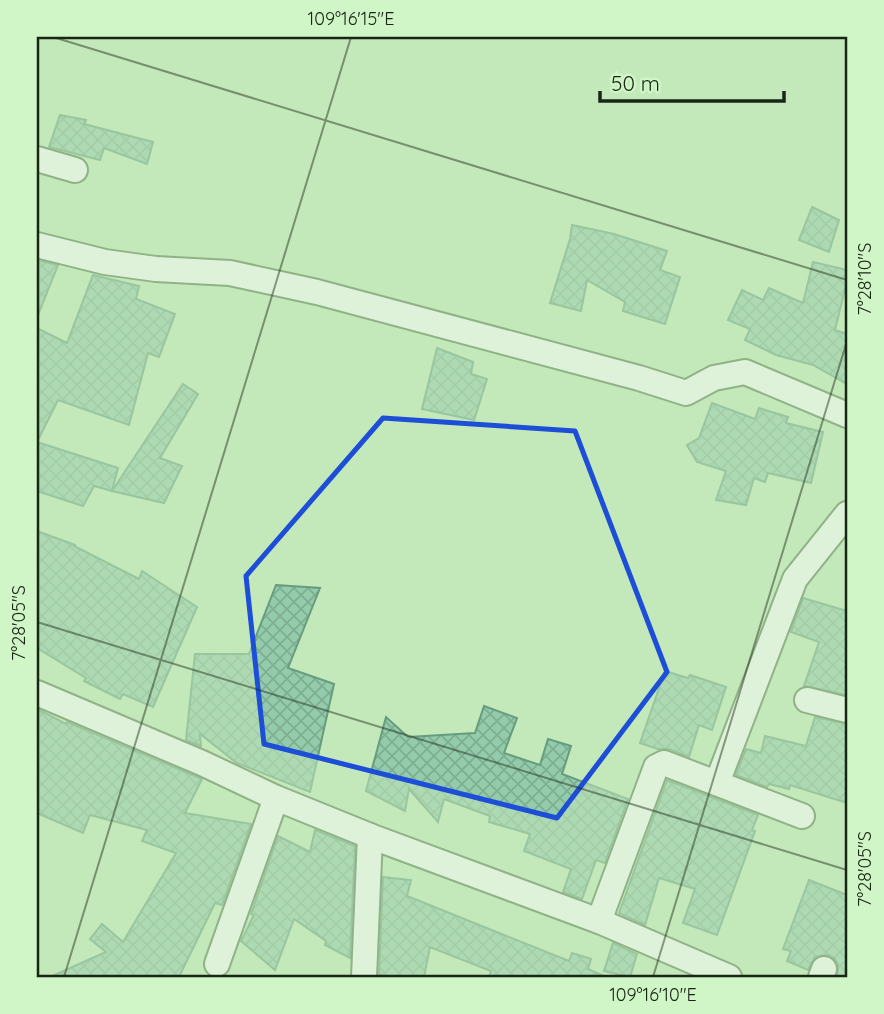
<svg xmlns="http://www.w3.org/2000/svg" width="884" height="1014" viewBox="0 0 884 1014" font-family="Quicksand,sans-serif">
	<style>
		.building { fill: url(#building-cross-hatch); stroke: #669d7e; stroke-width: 2 }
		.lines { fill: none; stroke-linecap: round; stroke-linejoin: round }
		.street-casing { stroke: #517248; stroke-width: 28 }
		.street { stroke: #fff; stroke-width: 24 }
		.marked { fill: none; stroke: #1d4ed8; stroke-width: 5; stroke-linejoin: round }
		.ticks { fill: none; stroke: #182614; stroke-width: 2; stroke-opacity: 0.45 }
		.neatline { fill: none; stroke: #182614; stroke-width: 2.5 }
		.ticks-label { font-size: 18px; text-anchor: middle; fill: #182614 }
	</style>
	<defs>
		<pattern id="building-cross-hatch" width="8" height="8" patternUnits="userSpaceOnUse" patternTransform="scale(1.75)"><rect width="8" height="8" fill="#93cbab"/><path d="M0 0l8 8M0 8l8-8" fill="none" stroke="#7eae92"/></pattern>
	</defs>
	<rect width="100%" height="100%" fill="#c3e8b9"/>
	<g class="building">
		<path d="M60,115L86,120L84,124L153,142L147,164L104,148L100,160L49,147Z"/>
		<path d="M812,207L839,220L829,252L799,240Z"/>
		<path d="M572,225L614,234L667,251L660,270L680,277L665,324L623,311L625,302L587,280L581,311L550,303L570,239Z"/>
		<path d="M37,260L58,265L38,315H37Z"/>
		<path d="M813,262L847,270V281L835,330L847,334V384L813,365L776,355L745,340L750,329L728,320L742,290L763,300L769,288L803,303Z"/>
		<path d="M93,275L139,286L136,299L175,314L159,357L148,353L129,425L58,400L37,442V328L67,343Z"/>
		<path d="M437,348L473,362L471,374L487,379L474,420L422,409Z"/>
		<path d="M183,384L198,394L160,458L182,466L164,503L112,491Z"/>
		<path d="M712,403L755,419L759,408L788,417L786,423L823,432L811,483L768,473L765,482L754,478L746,505L716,500L726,471L697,462L687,445L699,438Z"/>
		<path d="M37,442L118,468L112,491L94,486L83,506L37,491Z"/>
		<path d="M37,531L75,545L74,546L139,579L142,571L197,607L153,707L123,694L120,699L84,681L86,678L37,648Z"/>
		<path d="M276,585L320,588L288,668L334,684L310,792L237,763L200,734L201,746L186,740L195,654H249Z"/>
		<path d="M803,598L847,611V695L804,686L819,642L791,632Z"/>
		<path d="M665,671L688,678L690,675L726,687L712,730L699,725L689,757L669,749H658L640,743Z"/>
		<path d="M484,706L517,718L504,753L540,765L548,739L571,746L562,774L628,799L605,863L596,860L582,899L563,892L571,869L524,851L530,834L489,822L490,816L444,799L438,822L409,789L405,811L366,791L386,717L408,737L475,733Z"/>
		<path d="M37,709L66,724L67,722L202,779L185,813L251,824L222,905L215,903L179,977H50L106,952L90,939L102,924L123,942L176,853L142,841L147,830L90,815L83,833L37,813Z"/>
		<path d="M815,717L847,724V803L790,785L789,789L769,784L767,787L736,775L746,749L761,753L765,736L806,746Z"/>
		<path d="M667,780L758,815L752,830L755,831L717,935L683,923L695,889L659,878L645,925L619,913Z"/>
		<path d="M315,830L355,846L350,958L325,945L326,941L294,919L275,970L241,941L254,915L251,914L278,836L310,852Z"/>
		<path d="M383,877L411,880L407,896L569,961L572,953L591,959L588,969L606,977H489L491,971L430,947L424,977H386L379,974Z"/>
		<path d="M809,880L847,895V977H837L838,966L835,959L829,955L815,957L808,970L787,961L791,951L783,949Z"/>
		<path d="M613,943L637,954L630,977L604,971Z"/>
	</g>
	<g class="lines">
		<g class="street-casing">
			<g id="street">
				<path d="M37,159L75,170"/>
				<path d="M37,245L105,262L156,269L230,273L317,292L639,378L686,393L714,378L745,372L847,415"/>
				<path d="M37,693L202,763L276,798L370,836L599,921L729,977"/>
				<path d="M807,700L847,710"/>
				<path d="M717,783L795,579L847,514"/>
				<path d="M599,921L656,767L664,763L802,816"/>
				<path d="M217,964L276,798"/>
				<path d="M364,977L370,836"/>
				<path d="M821,977L824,969"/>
			</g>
		</g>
		<use href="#street" class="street"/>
	</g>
	<path d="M0 0H884V1014H0ZM383,418L575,431L667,672L557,818L264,744L246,576Z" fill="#c3e8b9" fill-opacity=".55" fill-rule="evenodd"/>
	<path class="marked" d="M383,418L575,431L667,672L557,818L264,744L246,576Z"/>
	<path class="ticks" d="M53,37L847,280M37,622L847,870M64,977L351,37M653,977L847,341"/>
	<rect width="884" height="1014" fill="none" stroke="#d0f5c6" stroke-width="77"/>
	<path d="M600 91v10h184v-10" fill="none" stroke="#182614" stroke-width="3.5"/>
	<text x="611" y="91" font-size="21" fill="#182614" stroke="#d0f5c6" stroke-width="5" paint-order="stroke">50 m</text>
	<rect x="38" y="38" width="808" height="938" class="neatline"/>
	<g class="ticks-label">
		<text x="351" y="25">109°16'15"E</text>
		<text transform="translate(865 279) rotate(-90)" y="6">7°28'10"S</text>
		<text transform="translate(19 623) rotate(-90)" y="6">7°28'05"S</text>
		<text transform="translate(865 869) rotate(-90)" y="6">7°28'05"S</text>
		<text x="653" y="1001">109°16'10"E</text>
	</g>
</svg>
